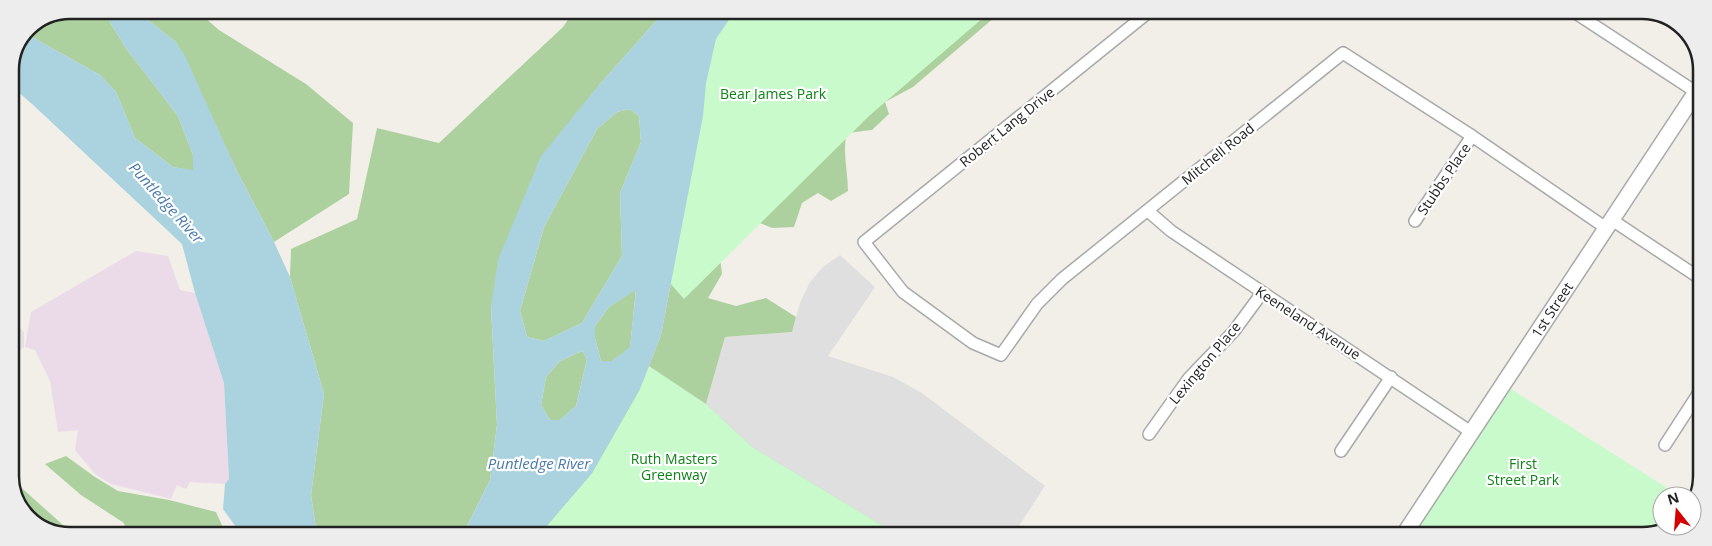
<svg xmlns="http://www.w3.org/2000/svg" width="1712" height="546" viewBox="0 0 1712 546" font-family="'Open Sans',sans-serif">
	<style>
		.residential { fill: #e0dfdf }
		.industrial { fill: #ebdbe8 }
		.forest { fill: #add19e }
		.park { fill: #c8facc }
		.parking { fill: #e2e2e2 }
		.water { fill: #aad3df; fill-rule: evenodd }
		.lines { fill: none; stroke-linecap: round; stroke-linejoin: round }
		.minor-casing { stroke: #a9a9a9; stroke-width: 14 }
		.tertiary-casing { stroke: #a9a9a9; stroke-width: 18 }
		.minor { stroke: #fff; stroke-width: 11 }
		.tertiary { stroke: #fff; stroke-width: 15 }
		.labels { text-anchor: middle; stroke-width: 4.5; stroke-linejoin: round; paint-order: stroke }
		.park-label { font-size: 14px; fill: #0c8416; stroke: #fff }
		.street-label { font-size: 14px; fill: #222; stroke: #fff }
		.water-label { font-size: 15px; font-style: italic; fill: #4a7aab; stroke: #fff }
		.rim { fill: none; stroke: #222; stroke-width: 2.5 }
	</style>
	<rect width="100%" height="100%" fill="#f2efe9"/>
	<path class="residential" d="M840,255L875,287L828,356L893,377L922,393L1045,486L1013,535H898L752,447L706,404L725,337L792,332L800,303L810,282L823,267Z"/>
	<path class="industrial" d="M136,251L168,256L180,290L195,293L224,383L229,479L225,484L190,482L186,489L177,485L171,499L111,484L95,474L75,450L78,430L58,432L50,381L35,350L25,347L31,312Z"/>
	<g class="forest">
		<path d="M70,10H97L105,14L125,47L178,116L193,155V171L173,167L135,138L116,92L100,75L32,37L26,32L28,27Z"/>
		<path d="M135,10H196L219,30L306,84L353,123L349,194L274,242L237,171L176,42Z"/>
		<path d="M574,11H665L599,85L491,307L497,425L490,480L463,534H321L316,529L311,495L324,394L290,277L291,249L357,219L377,128L439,143L563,27Z"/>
		<path d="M735,11H1002L913,87L885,102L889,114L872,130L847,133C842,151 848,172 848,191L831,201L818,193L802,203L794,227L772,228L753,220L720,258L722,274L708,298L736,306L766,298L796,317L792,332L725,337L706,404L752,447L898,535H539L640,389L661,335L703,116Z"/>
		<path d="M630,109L639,116L641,142L620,193L622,256L582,323L544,341L527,337L520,311L544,227L597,129L617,112Z"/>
		<path d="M636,289L630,348L612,361H601L595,338V326L609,307Z"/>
		<path d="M582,351L587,359L576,406L560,420H550L541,405L546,377L560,361Z"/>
		<path d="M66,456L95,477L118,491L169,500L216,512L226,534H127L124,523L81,495L45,464Z"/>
		<path d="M15,482L73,534H54L22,513L12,487Z"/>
	</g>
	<g class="park">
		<path d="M714,11H991L869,116L684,299L662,274Z"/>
		<path d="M649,366L706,404L752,447L898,535H539L592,473L640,389Z"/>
		<path d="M1503,384L1680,496H1662V526H1672L1643,536H1403Z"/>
	</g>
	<path class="parking" d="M10,319L24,332V347L10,359Z"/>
	<g class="water">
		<path d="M97,10H135L176,42L185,56L237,171L274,242L290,277L324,394L311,495L316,529L321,534H241L223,509L225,484L229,479L224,383L195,293L182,244L31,103L10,85V69L26,32L32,37L100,75L116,92L135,138L173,167L193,170V155L178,116L125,47L105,14Z"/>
		<path d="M665,11H735L716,39L706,83L703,116L661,335L640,389L592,473L539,535L463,534L490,480L497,425L491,307L498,260L541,156L599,85ZM630,109L639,116L641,142L620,193L622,256L582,323L544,341L527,337L520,311L544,227L597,129L617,112ZM636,290L630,347L612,361H601L595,338V326L609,307ZM582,351L587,359L576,406L560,420H550L541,405L546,377L560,361Z"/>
	</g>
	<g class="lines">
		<g class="minor-casing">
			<g id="minor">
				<path d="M1150,11L864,242L903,292L973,343L1001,355L1037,304L1062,279L1343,53L1472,136L1606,228"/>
				<path d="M1574,12L1702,96"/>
				<path d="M1148,211L1171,231L1471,432"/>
				<path d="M1612,220L1701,279"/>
				<path d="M1415,221L1472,136"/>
				<path d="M1149,434L1189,378L1234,331L1262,293"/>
				<path d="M1665,445L1700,391"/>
				<path d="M1341,451L1391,377"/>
			</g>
		</g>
		<g class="tertiary-casing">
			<g id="tertiary">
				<path id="s1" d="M1403,536L1702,83"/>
			</g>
		</g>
		<use href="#minor" class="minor"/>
		<use href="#tertiary" class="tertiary"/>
	</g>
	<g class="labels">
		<g class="park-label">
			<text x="773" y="99">Bear James Park</text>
			<text x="674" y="464">Ruth Masters<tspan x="674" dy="16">Greenway</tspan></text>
			<text x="1523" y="469">First<tspan x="1523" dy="16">Street Park</tspan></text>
		</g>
		<g class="street-label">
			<text transform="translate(1007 127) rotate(-39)" y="5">Robert Lang Drive</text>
			<text transform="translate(1218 154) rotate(-39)" y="5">Mitchell Road</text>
			<text transform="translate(1444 179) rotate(-56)" y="5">Stubbs Place</text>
			<text dy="5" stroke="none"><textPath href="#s1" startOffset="271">1st Street</textPath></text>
			<text transform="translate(1308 323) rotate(33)" y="5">Keeneland Avenue</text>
			<text transform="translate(1205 363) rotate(-50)" y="5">Lexington Place</text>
		</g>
		<g class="water-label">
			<text transform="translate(166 203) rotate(48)" y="5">Puntledge River</text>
			<text x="539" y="469">Puntledge River</text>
		</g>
	</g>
	<path d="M0 0H1712V546H0ZM70 19H1642A51 51 0 0 1 1693 70V476A51 51 0 0 1 1642 527H70A51 51 0 0 1 19 476V70A51 51 0 0 1 70 19Z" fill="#ededed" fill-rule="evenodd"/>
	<path class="rim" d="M70 19H1642A51 51 0 0 1 1693 70V476A51 51 0 0 1 1642 527H70A51 51 0 0 1 19 476V70A51 51 0 0 1 70 19Z"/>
	<g transform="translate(1677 511) rotate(343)"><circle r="24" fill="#ffffff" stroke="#a7a7a7"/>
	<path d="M0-4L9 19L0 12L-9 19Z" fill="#d40000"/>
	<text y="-8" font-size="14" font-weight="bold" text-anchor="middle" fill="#222222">N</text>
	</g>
</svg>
